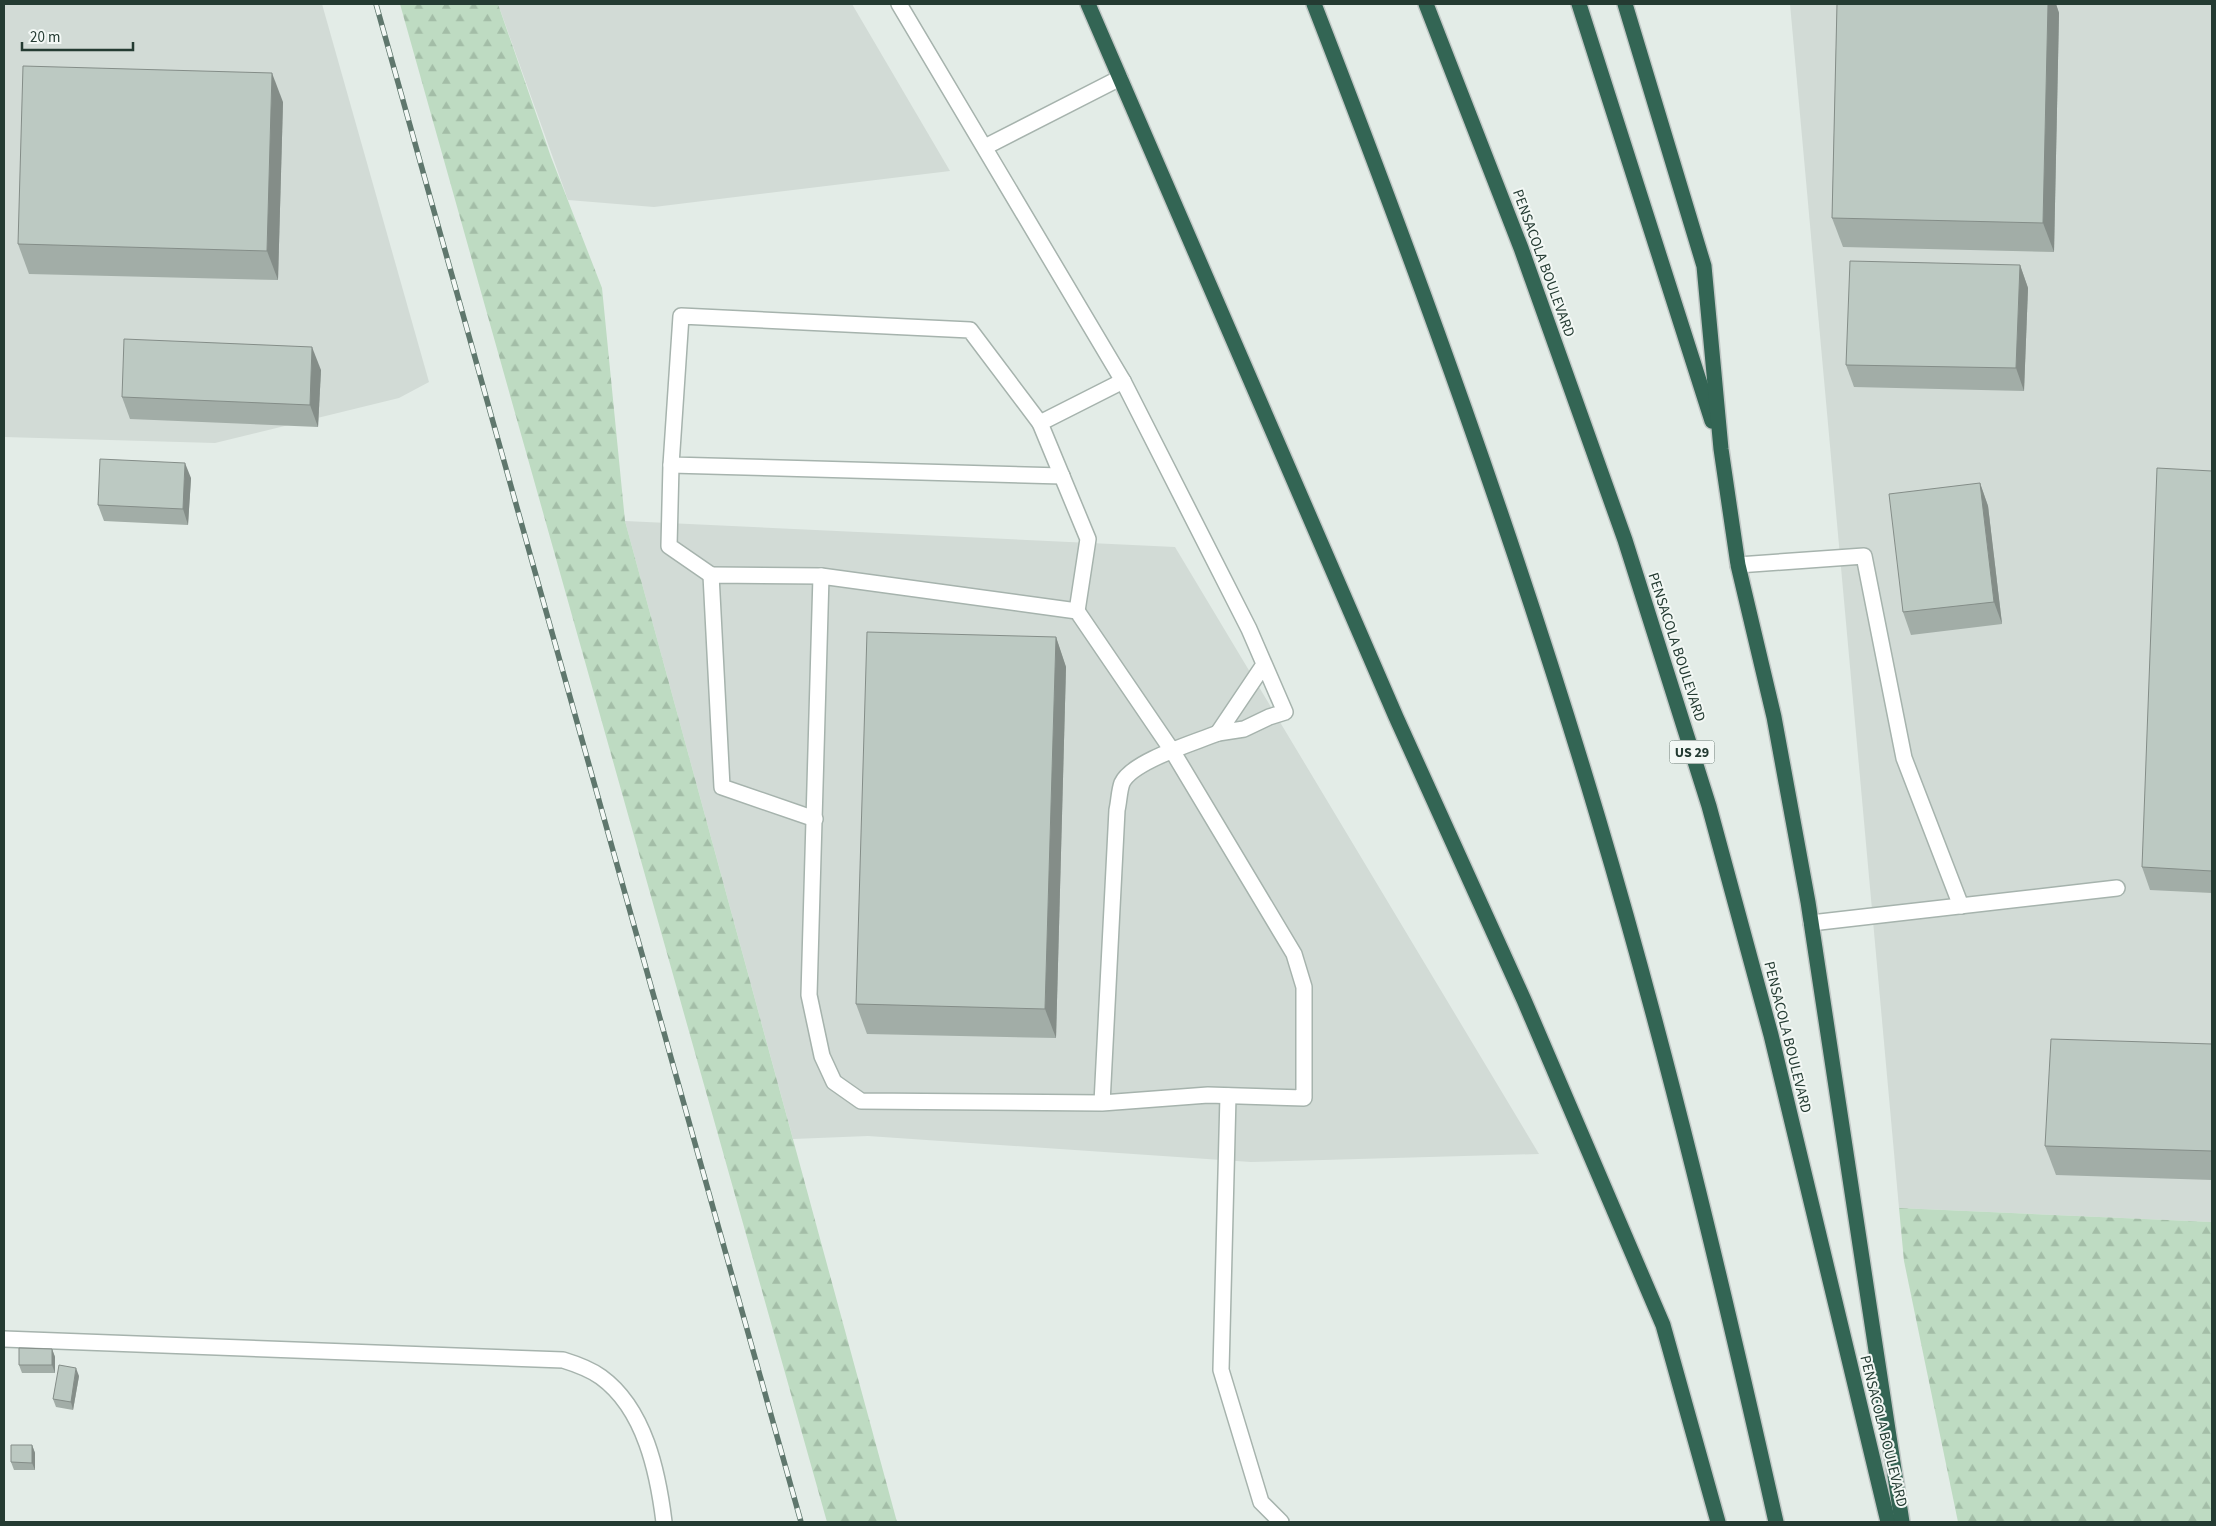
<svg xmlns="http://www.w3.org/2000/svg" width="2216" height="1526" viewBox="0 0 2216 1526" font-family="'Source Sans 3',sans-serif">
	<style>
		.built { fill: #d2dbd6 }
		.forest { fill: url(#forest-firs) }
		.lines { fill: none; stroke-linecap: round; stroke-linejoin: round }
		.lane-casing { stroke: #a6b3ad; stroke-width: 18 }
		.highway-casing { stroke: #c2c8c6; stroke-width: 18 }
		.lane { stroke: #fff; stroke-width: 15 }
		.highway { stroke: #336554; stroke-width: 15 }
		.rail-casing { stroke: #5f776d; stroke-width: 5.5 }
		.rail { stroke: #f3f8f5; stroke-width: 4; stroke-dasharray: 11; stroke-linecap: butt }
		.wall { fill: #a2ada7 }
		.shaded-wall { fill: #848d88 }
		.building { fill: #bcc9c2; stroke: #848d88 }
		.labels { text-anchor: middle; stroke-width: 4; stroke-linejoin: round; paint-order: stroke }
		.shield { fill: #f3f8f5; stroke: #62746c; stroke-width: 1 }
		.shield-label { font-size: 14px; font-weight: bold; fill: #243b32 }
		.street-label { font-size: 15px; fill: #243b32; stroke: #f3f8f5 }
	</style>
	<defs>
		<pattern id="forest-firs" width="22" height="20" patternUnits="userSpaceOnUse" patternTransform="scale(1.25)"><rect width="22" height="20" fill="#bedbc2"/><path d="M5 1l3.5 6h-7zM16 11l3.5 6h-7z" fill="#a3bda7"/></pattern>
	</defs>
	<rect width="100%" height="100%" fill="#e3ece7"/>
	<g class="built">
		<path d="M4,4H322L429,382L399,398L215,443L4,437Z"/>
		<path d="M498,4H852L950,171L654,207L568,200Z"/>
		<path d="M1790,4H2212V1222L1899,1208Z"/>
		<path d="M625,521L1175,547L1539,1154L1251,1162L868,1136L793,1139Z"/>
	</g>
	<g class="forest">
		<path d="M400,4H498L551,157L602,288L625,521L897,1522H827Z"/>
		<path d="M1899,1208L2212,1222V1522H1958L1904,1261Z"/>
	</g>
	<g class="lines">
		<g class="lane-casing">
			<g id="lane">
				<path d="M899,4L1123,381L1249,629L1285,712L1269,717L1244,729L1218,733L1263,666"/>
				<path d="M985,147L1120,78"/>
				<path d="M1040,423L970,330L681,316L671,465L1062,476"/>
				<path d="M671,465L669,546L711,575"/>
				<path d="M1738,565L1864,556L1904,758L1961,906"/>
				<path d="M1077,611L1088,539L1040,423L1123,381"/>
				<path d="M815,819L722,787L711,575L821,576"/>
				<path d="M1811,923L2117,888"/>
				<path d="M1228,1096L1221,1370L1261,1502L1281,1522"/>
				<path d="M1102,1103L861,1101L834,1082L822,1056L809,995L821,576L1077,611L1173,752L1294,954L1304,987V1098L1208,1095L1102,1103L1117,810C1119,802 1119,791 1122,783C1132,761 1194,743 1218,733"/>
				<path d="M4,1339L563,1360C576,1364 590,1369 601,1377C645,1409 658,1473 664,1522"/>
			</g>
		</g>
		<g class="highway-casing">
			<g id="highway">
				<path d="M1088,4L1396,717L1524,1000L1663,1325L1718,1522"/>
				<path d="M1314,4C1418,272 1516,542 1598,818C1667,1050 1723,1286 1776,1522"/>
				<path d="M1426,4L1521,248L1625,540L1709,806L1771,1035L1888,1522"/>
				<path d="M1579,4L1712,421"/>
				<path d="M1625,4L1704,266L1721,449L1738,565L1774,717L1808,902L1902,1522"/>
			</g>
		</g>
		<use href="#lane" class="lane"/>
		<use href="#highway" class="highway"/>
		<g class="rail-casing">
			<path id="rail" d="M376,4L801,1522"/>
		</g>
		<use href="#rail" class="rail"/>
	</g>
	<g class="wall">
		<path d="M1837,4H2056L2059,13L2054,252L1843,247L1832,218Z"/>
		<path d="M283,102L278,280L29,274L18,244Z"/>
		<path d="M2020,265L2028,288L2024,391L1854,387L1846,365Z"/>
		<path d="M321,370L318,427L130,419L122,397Z"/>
		<path d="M2212,471V893L2150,890L2142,867Z"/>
		<path d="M191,478L188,525L104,521L98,505Z"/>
		<path d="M1980,483L1988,506L2002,624L1911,635L1903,612Z"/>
		<path d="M1056,637L1066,667L1056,1038L867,1034L856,1004Z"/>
		<path d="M2212,1044V1180L2056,1175L2045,1146Z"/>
		<path d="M52,1349L55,1357V1373H22L19,1365Z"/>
		<path d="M79,1376L73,1410L56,1407L53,1399Z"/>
		<path d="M32,1445L35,1453V1470H14L11,1462Z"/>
	</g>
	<g class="shaded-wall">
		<path d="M2048,4H2056L2059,13L2054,252L2043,223Z"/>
		<path d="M272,73L283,102L278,280L267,251Z"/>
		<path d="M2020,265L2028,288L2024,391L2016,368Z"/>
		<path d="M312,347L321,370L318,427L310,405Z"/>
		<path d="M185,463L191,478L188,525L183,509Z"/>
		<path d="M1980,483L1988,506L2002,624L1994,602Z"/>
		<path d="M1056,637L1066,667L1056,1038L1045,1009Z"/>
		<path d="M52,1349L55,1357V1373L52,1365Z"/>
		<path d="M76,1368L79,1376L73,1410L71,1402Z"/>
		<path d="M32,1445L35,1453V1470L32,1463Z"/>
	</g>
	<g class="building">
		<path d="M1837,4H2048L2043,223L1832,218Z"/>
		<path d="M23,66L272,73L267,251L18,244Z"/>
		<path d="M1850,261L2020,265L2016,368L1846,365Z"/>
		<path d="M124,339L312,347L310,405L122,397Z"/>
		<path d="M100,459L185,463L183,509L98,505Z"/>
		<path d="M2157,468L2212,471V871L2142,867Z"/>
		<path d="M1980,483L1994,602L1903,612L1889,494Z"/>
		<path d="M867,632L1056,637L1045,1009L856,1004Z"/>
		<path d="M2051,1039L2212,1044V1151L2045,1146Z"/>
		<path d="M19,1348L52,1349V1365H19Z"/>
		<path d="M59,1365L76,1368L71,1402L53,1399Z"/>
		<path d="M11,1445H32V1463L11,1462Z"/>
	</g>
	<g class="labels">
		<rect class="shield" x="1669.5" y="740.5" width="45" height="23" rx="4"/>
		<g class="shield-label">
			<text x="1692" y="757">US 29</text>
		</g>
		<g class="street-label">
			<text transform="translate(1544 263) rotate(70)" y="5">PENSACOLA BOULEVARD</text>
			<text transform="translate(1677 647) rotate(72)" y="5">PENSACOLA BOULEVARD</text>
			<text transform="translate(1788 1037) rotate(76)" y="5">PENSACOLA BOULEVARD</text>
			<text transform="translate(1884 1431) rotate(76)" y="5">PENSACOLA BOULEVARD</text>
		</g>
	</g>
	<rect width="2216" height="1526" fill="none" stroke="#243b32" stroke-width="10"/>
	<path d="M22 42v8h111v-8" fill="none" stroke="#243b32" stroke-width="2.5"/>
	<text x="30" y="42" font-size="15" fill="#243b32" stroke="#f3f8f5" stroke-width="4" paint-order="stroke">20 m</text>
</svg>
